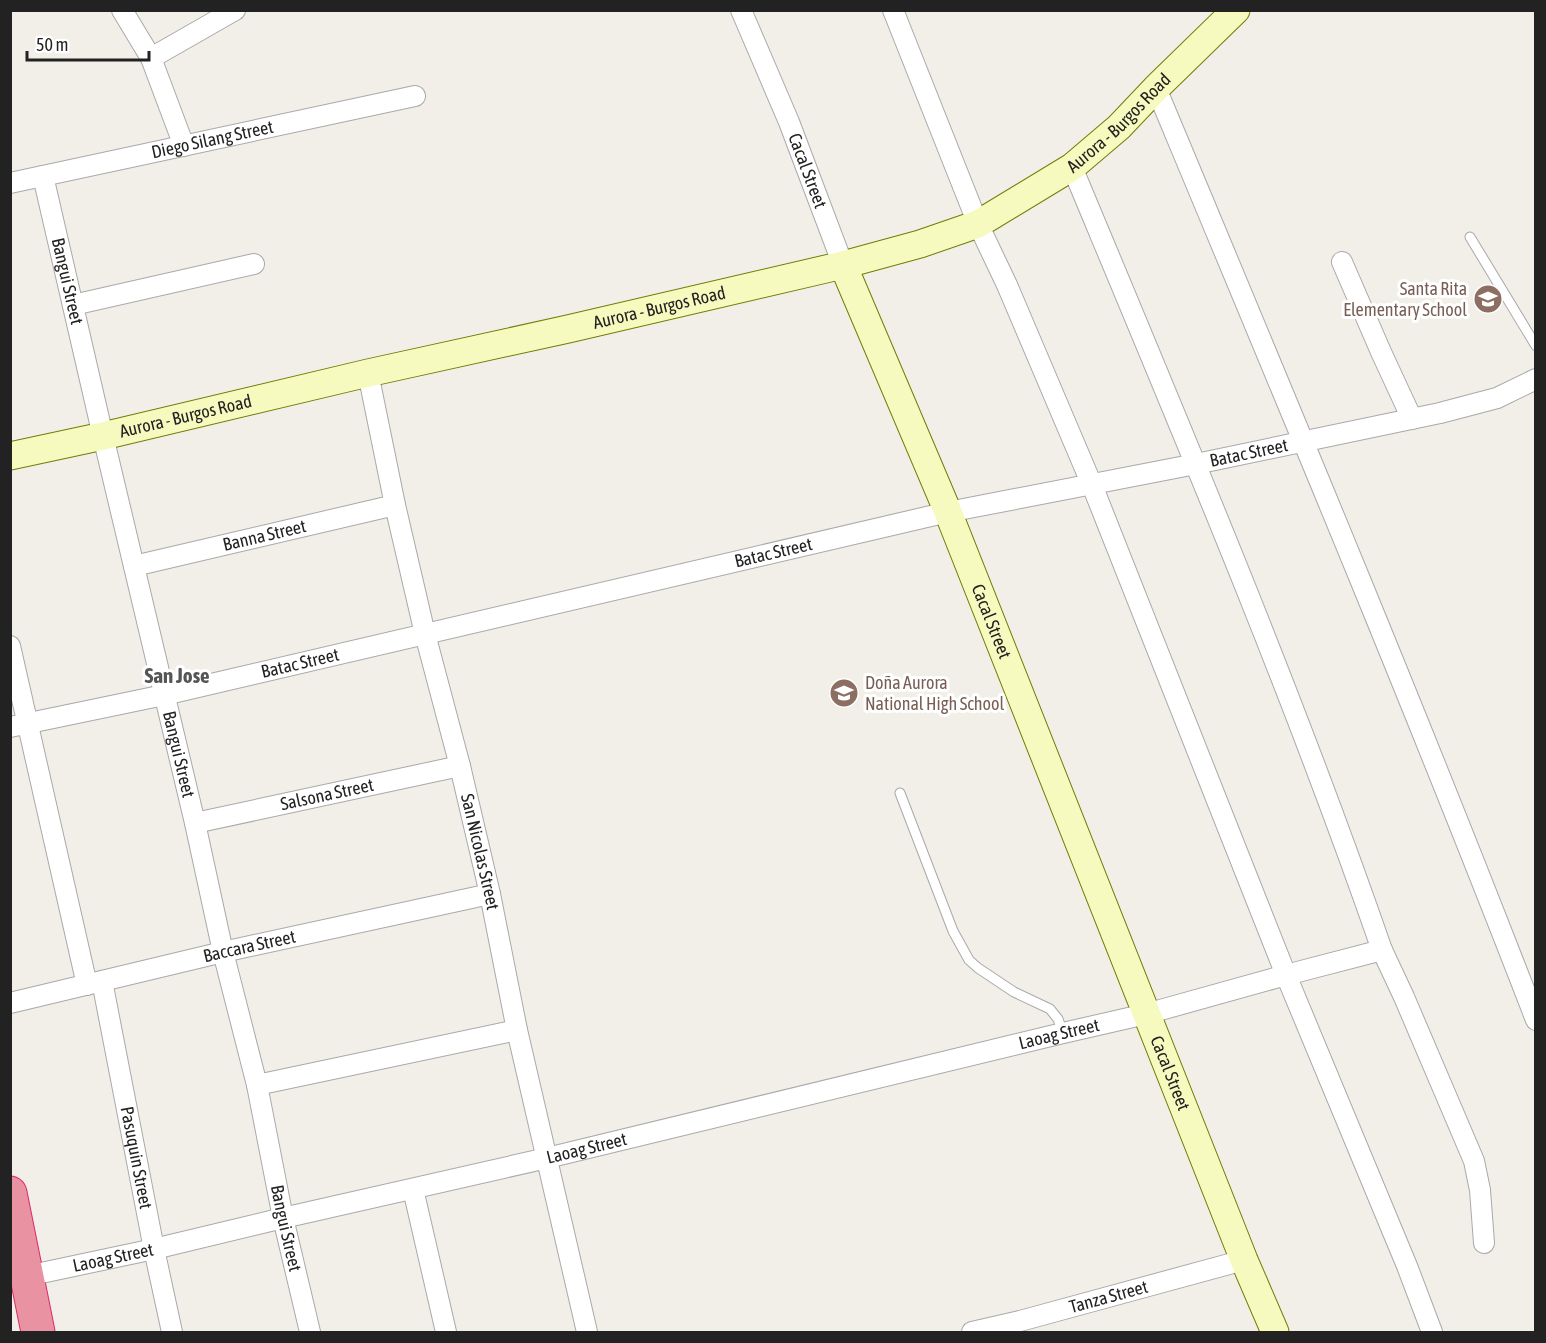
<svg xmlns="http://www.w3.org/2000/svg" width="1546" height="1343" viewBox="0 0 1546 1343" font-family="'Asap Condensed',sans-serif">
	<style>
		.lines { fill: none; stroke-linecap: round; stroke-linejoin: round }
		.lane-casing { stroke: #a9a9a9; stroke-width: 11 }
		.street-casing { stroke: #a9a9a9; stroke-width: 22 }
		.secondary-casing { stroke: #707d05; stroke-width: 29 }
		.highway-casing { stroke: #dc2a67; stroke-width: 35 }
		.lane { stroke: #fff; stroke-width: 9 }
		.street { stroke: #fff; stroke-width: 20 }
		.secondary { stroke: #f7fabf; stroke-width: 27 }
		.highway { stroke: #e892a2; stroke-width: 33 }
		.labels { text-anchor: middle; stroke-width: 6; stroke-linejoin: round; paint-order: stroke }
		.street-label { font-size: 18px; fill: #222; stroke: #fff }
		.education-label { font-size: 18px; fill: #785e54; stroke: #fff; text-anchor: end }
		.quarter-label { font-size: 21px; font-weight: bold; fill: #555; stroke: #fff }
	</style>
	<rect width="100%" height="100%" fill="#f2efe9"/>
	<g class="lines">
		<g class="lane-casing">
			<g id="lane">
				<path d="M1470,237L1536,346"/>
				<path d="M900,793L953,931L969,960L978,968L1014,992L1050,1009L1058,1019L1063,1033"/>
			</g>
		</g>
		<g class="street-casing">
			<g id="street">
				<path d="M122,10L151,58L184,146"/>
				<path id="s1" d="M741,10L789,122L843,265"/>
				<path d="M893,10L978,224L1007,285L1092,485L1286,975L1407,1266L1432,1332"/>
				<path d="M151,58L235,10"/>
				<path d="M1156,88C1285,397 1415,707 1536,1020"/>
				<path d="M1072,167C1180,426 1290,685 1382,950"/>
				<path id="s2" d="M43,176L103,436L195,823L223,952L257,1085L283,1218L310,1332"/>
				<path id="s3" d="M10,183L415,96"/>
				<path d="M1342,262L1381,352L1412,419"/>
				<path d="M73,305L254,264"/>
				<path id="s4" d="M368,373L395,505L425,634L460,766L490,894L517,1030L587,1332"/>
				<path id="s5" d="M134,566L395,505"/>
				<path d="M10,646L87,985"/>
				<path id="s6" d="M10,727L164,695L948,512L1196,464L1440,413L1497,398L1536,379"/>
				<path id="s7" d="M195,823L460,766"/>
				<path id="s8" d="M102,981L154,1249L172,1332"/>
				<path id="s9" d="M10,1003L223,952L490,894"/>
				<path d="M257,1085L517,1030"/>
				<path d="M413,1189L446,1332"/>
				<path id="s10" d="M27,1276L154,1249L283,1218L547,1158L1063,1033L1146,1014L1286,975L1382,950L1404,997L1474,1161L1480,1190L1484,1243"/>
				<path id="s11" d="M972,1332L1020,1321L1244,1260"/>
			</g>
		</g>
		<g class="secondary-casing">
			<g id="secondary">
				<path id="s12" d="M843,265L948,512L1244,1260L1275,1332"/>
				<path id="s13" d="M10,456L103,436L368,373L568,329L843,265L920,244L978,224L1072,167L1119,127L1156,88L1236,10"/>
			</g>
		</g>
		<g class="highway-casing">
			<path id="highway" d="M10,1193L38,1332"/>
		</g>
		<use href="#lane" class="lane"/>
		<use href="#street" class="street"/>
		<use href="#secondary" class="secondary"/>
		<use href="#highway" class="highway"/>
	</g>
	<defs>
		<g id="school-disc" transform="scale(1.5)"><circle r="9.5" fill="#8d6e63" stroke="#fff"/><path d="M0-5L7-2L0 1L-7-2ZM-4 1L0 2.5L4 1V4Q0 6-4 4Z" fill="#fff"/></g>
	</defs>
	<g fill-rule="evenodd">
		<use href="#school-disc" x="1488" y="299"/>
		<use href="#school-disc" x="844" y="693"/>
	</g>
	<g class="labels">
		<g class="street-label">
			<text dy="6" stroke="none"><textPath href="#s13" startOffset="1170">Aurora - Burgos Road</textPath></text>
			<text dy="6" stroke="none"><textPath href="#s3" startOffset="207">Diego Silang Street</textPath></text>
			<text dy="6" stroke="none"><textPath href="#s1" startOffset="174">Cacal Street</textPath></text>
			<text dy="6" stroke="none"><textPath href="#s2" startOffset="108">Bangui Street</textPath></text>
			<text dy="6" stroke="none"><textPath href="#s13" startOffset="666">Aurora - Burgos Road</textPath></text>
			<text dy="6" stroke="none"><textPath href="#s13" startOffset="180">Aurora - Burgos Road</textPath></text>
			<text dy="6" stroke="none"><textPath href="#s6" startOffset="1269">Batac Street</textPath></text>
			<text dy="6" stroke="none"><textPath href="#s5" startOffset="134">Banna Street</textPath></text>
			<text dy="6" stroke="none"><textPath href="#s6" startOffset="783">Batac Street</textPath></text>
			<text dy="6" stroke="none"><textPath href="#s12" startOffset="386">Cacal Street</textPath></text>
			<text dy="6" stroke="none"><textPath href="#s6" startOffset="297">Batac Street</textPath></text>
			<text dy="6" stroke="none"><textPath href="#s2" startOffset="594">Bangui Street</textPath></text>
			<text dy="6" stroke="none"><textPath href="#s7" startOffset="135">Salsona Street</textPath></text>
			<text dy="6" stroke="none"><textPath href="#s4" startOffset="492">San Nicolas Street</textPath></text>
			<text dy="6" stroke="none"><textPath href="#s9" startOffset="246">Baccara Street</textPath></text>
			<text dy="6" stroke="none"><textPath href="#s10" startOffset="1060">Laoag Street</textPath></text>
			<text dy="6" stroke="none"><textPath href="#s12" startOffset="872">Cacal Street</textPath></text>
			<text dy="6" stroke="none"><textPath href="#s10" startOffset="574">Laoag Street</textPath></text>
			<text dy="6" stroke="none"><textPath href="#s8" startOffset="180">Pasuquin Street</textPath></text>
			<text dy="6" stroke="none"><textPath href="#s2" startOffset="1080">Bangui Street</textPath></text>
			<text dy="6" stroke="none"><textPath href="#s10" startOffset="88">Laoag Street</textPath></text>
			<text dy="6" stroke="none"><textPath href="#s11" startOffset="141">Tanza Street</textPath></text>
		</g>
		<g class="education-label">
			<text x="1467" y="295">Santa Rita<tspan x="1467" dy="21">Elementary School</tspan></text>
			<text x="865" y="689" text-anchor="start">Doña Aurora<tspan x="865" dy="21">National High School</tspan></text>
		</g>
		<g class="quarter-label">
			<text x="177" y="683">San Jose</text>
		</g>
	</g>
	<rect width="1546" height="1343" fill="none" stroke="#222222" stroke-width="24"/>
	<path d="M27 51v9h122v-9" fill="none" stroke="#222222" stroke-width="3"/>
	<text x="36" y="51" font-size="18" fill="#222222" stroke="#ffffff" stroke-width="4.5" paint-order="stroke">50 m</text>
</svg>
